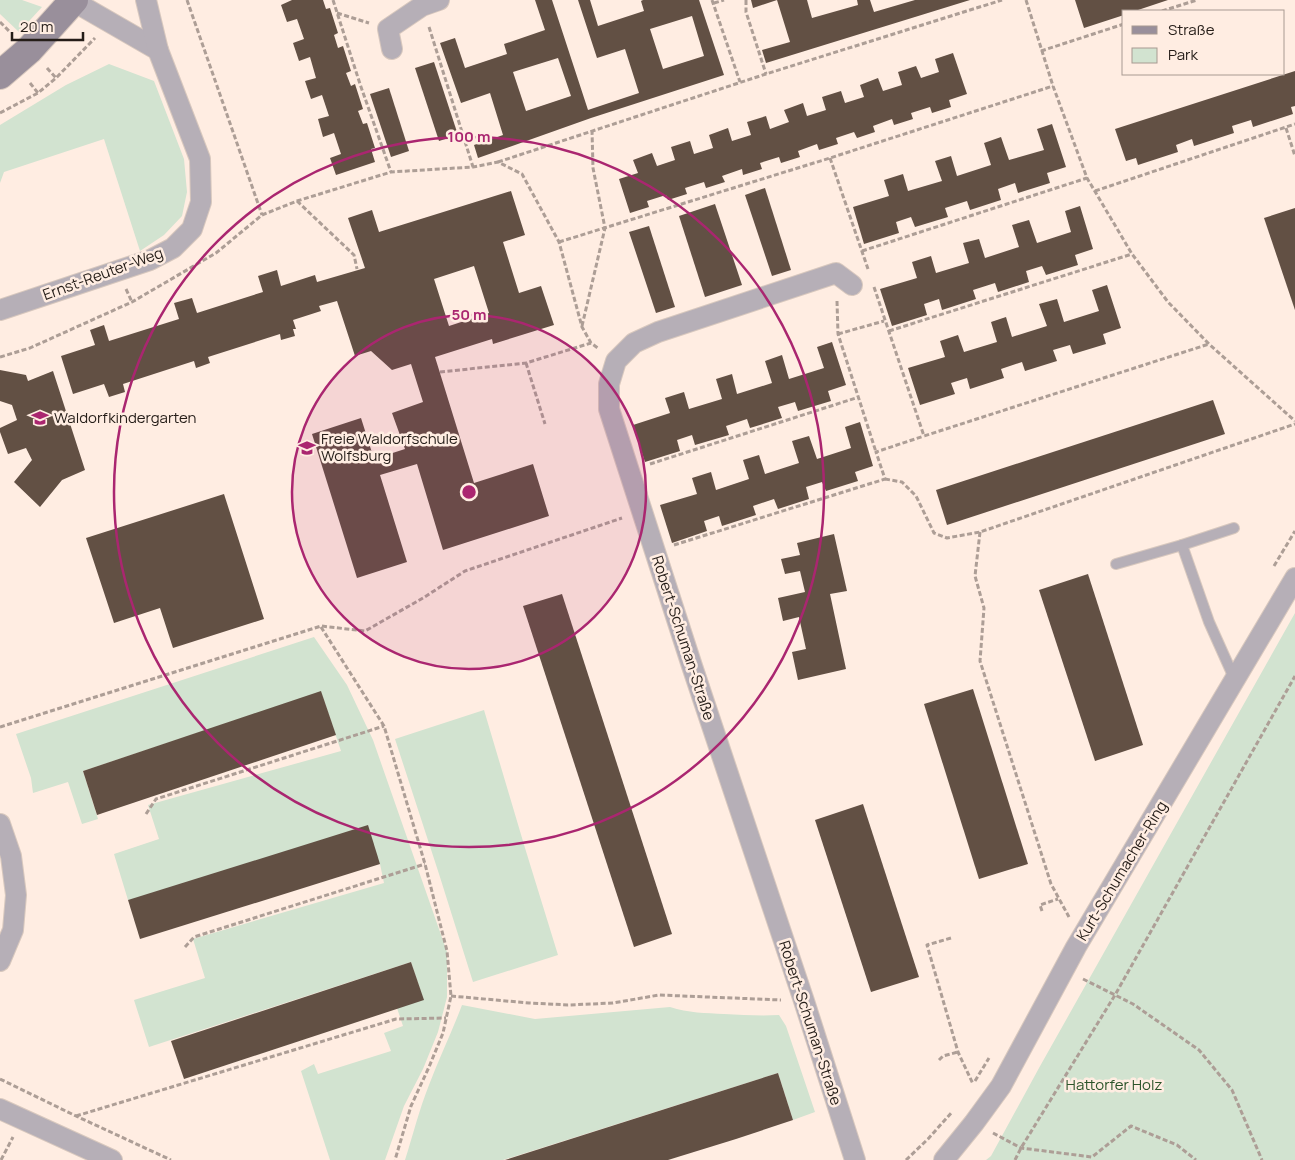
<svg xmlns="http://www.w3.org/2000/svg" width="1295" height="1160" viewBox="0 0 1295 1160" font-family="Manrope,sans-serif">
	<style>
		.green { fill: #d2e3d0 }
		.building { fill: #625044; fill-rule: evenodd }
		.lines { fill: none; stroke-linecap: round; stroke-linejoin: round }
		.lane-casing { stroke: #d8c8be; stroke-width: 12 }
		.street-casing { stroke: #d8c8be; stroke-width: 22 }
		.secondary-casing { stroke: #d8c8be; stroke-width: 30 }
		.path { stroke: #ad9e96; stroke-width: 3; stroke-dasharray: 5 2.5; stroke-linecap: butt }
		.lane { stroke: #b6afb7; stroke-width: 10 }
		.street { stroke: #b6afb7; stroke-width: 20 }
		.secondary { stroke: #998f9b; stroke-width: 28 }
		.ring { fill: none; stroke: #aa2670; stroke-width: 2.5 }
		.labels { text-anchor: middle; stroke-width: 5; stroke-linejoin: round; paint-order: stroke }
		.street-label { font-size: 15px; fill: #251d18; stroke: #ffede2 }
		.poi-label { font-size: 15px; fill: #251d18; stroke: #ffede2; text-anchor: start }
		.park-label { font-size: 15px; fill: #2c542a; stroke: #ffede2 }
		.centre { fill: #aa2670; stroke: #ffede2; stroke-width: 2.5 }
		.ring-label { font-size: 15px; text-anchor: middle; font-weight: bold; fill: #aa2670; stroke: #ffede2; stroke-width: 5; stroke-linejoin: round; paint-order: stroke }
	</style>
	<rect width="100%" height="100%" fill="#ffede2"/>
	<g class="green">
		<path d="M0,0H22L42,7L19,32L0,14Z"/>
		<path d="M109,64L154,81L184,159L187,192L182,216L164,235L140,251L104,139L4,172L0,183V125L66,85Z"/>
		<path d="M1295,613V1160H986L991,1156L1039,1068Z"/>
		<path d="M314,637L347,685L373,740L447,952V997L438,1032L423,1069L404,1106L385,1160H330L301,1071L314,1064L318,1074L391,1051L384,1033L403,1026L397,1008L423,999L411,962L149,1047L134,1000L205,978L193,939L384,883L380,864L128,900L114,854L159,839L148,805L341,751L321,692L83,771L98,819L82,824L68,782L33,793L31,778L16,734Z"/>
		<path d="M484,710L525,848L558,955L473,982L439,874L395,739Z"/>
		<path d="M462,1005L535,1019L670,1007C688,1013 706,1013 724,1014C743,1015 761,1016 779,1015L786,1026L815,1112L793,1120L778,1073L503,1160H405C413,1135 419,1110 429,1085C439,1058 452,1032 462,1005Z"/>
	</g>
	<g class="building">
		<path d="M292,0H323L326,9L330,8L338,33L334,35L338,48L343,46L351,71L346,73L351,86L355,84L363,109L358,111L363,124L367,123L375,148L371,149L375,162L336,175L330,158L341,154L334,133L323,137L318,119L329,116L322,95L311,99L305,81L316,78L310,57L299,61L293,43L304,39L297,19L287,22L281,5Z"/>
		<path d="M535,0H552L588,110L639,93L625,49L597,58L578,0H590L598,26L644,11L641,1L643,0H699L724,75L591,118L478,158L474,145L503,135L490,93L461,103L440,43L455,38L465,68L507,54L504,44L545,30ZM692,16L704,56L663,69L650,29ZM558,58L571,96L526,111L513,72Z"/>
		<path d="M751,0H807L812,18L858,5L857,0H870L874,12L915,0H970L766,63L762,50L790,42L777,0L753,8Z"/>
		<path d="M1075,0H1168L1135,11H1124V15L1084,28Z"/>
		<path d="M953,53L967,94L949,100L951,107L932,113L930,107L911,113L913,119L894,125L892,119L873,126L875,132L857,138L854,132L836,138L838,144L819,150L817,144L798,151L800,157L781,163L779,157L760,163L762,169L743,175L742,169L722,176L725,182L706,188L704,182L685,188L687,194L668,200L666,195L647,201L649,207L630,213L619,179L638,173L633,160L652,153L657,166L675,160L671,147L690,141L694,154L713,148L709,135L728,128L732,141L751,135L747,122L766,116L770,129L789,122L784,110L803,103L807,116L826,110L822,97L841,91L845,103L864,97L860,85L878,78L883,91L902,85L898,72L916,66L921,78L939,72L935,59Z"/>
		<path d="M434,62L458,135L439,141L415,68Z"/>
		<path d="M1295,71V106L1291,107L1293,114L1253,127L1251,120L1232,126L1234,133L1194,146L1192,139L1176,145L1178,152L1138,165L1136,158L1126,161L1115,129Z"/>
		<path d="M389,88L409,151L391,157L370,94Z"/>
		<path d="M1052,124L1066,167L1047,173L1050,183L1018,193L1015,183L998,189L1001,200L970,210L967,201L945,208L948,217L915,227L911,217L896,222L899,233L864,244L853,207L889,196L884,180L903,174L908,191L942,181L935,161L951,156L957,176L991,165L984,143L1001,137L1009,160L1044,150L1037,129Z"/>
		<path d="M765,188L791,270L772,276L745,195Z"/>
		<path d="M511,191L525,235L503,242L519,293L541,286L554,325L493,344L492,339L435,357L474,483L533,464L549,516L443,550L417,464L380,475L407,562L357,578L312,434L361,418L374,459L405,449L392,413L423,402L411,364L392,370L371,351L355,356L337,301L319,306L321,311L293,320L296,329H293L295,336L281,340L280,334L208,357L210,363L196,368L194,361L123,384L125,392L109,397L104,384L73,394L61,356L95,345L90,330L104,325L109,341L179,319L174,303L192,298L197,313L263,292L258,276L277,270L281,286L315,275L317,282L365,268L348,218L372,210L379,232ZM474,266L489,313L449,326L434,279Z"/>
		<path d="M715,204L742,285L705,297L679,216Z"/>
		<path d="M1080,206L1093,249L1075,255L1078,265L1046,275L1042,266L1026,271L1029,282L998,292L995,283L973,290L976,299L942,310L939,299L924,304L927,315L892,326L880,289L917,278L912,262L931,256L936,273L969,263L963,243L979,239L985,258L1019,247L1012,225L1029,220L1037,243L1071,232L1065,211Z"/>
		<path d="M1295,208V310L1264,218Z"/>
		<path d="M649,226L675,307L656,313L629,232Z"/>
		<path d="M1107,285L1121,328L1103,334L1106,344L1073,354L1070,345L1053,350L1057,361L1025,371L1022,362L1001,369L1004,378L970,389L967,378L951,383L955,394L920,405L908,368L945,357L940,341L958,335L964,352L997,342L991,322L1006,317L1012,337L1047,326L1039,304L1057,299L1064,322L1099,311L1092,290Z"/>
		<path d="M832,342L846,385L828,391L831,401L798,411L795,402L778,407L782,418L750,428L747,419L726,426L729,435L695,445L692,435L677,440L680,451L645,462L633,425L670,413L665,398L684,392L689,409L722,399L716,379L732,374L737,394L772,383L765,361L782,355L789,379L824,368L817,347Z"/>
		<path d="M0,370L26,375L28,381L53,371L85,470L62,480L40,507L14,482L32,460L26,448L8,454L0,432V428L17,420L12,405L0,401Z"/>
		<path d="M1213,400L1225,434L947,525L936,490Z"/>
		<path d="M860,422L873,466L855,472L858,481L826,491L822,482L806,487L809,499L778,509L774,499L753,506L756,515L722,526L719,516L704,521L707,531L672,543L660,505L697,494L692,478L711,472L716,490L749,479L743,460L759,455L765,474L799,463L792,441L809,436L817,459L851,448L845,427Z"/>
		<path d="M224,494L264,619L173,648L160,608L114,623L86,538Z"/>
		<path d="M834,534L847,591L830,594L846,669L798,680L792,652L806,649L799,617L783,621L778,598L805,592L800,571L785,574L781,559L800,555L797,543Z"/>
		<path d="M1088,574L1143,745L1095,761L1039,590Z"/>
		<path d="M562,594L672,934L634,947L523,606Z"/>
		<path d="M973,689L1028,864L979,879L924,704Z"/>
		<path d="M321,691L336,735L97,815L83,771Z"/>
		<path d="M863,804L919,977L871,992L815,820Z"/>
		<path d="M368,825L380,864L140,939L128,900Z"/>
		<path d="M411,962L424,1000L184,1079L171,1041Z"/>
		<path d="M778,1073L793,1120L736,1139L668,1160H505Z"/>
	</g>
	<g class="lines">
		<g class="lane-casing">
			<g id="lane">
				<path d="M1182,545L1234,528"/>
				<path d="M1116,564L1182,545L1209,622L1235,680"/>
			</g>
		</g>
		<g class="street-casing">
			<g id="street">
				<path d="M73,1L158,50"/>
				<path d="M392,49L388,29L422,6L439,0"/>
				<path d="M852,285L836,273L658,332L634,343L616,361L609,384V409L692,666L804,1001L855,1160"/>
				<path d="M0,310L150,260L173,248L192,229L201,202L200,159L158,50L146,0"/>
				<path d="M0,824L11,856L16,895L13,930L0,961"/>
				<path d="M0,1109L112,1160"/>
				<path d="M944,1160L974,1123L1001,1086L1076,947L1295,578"/>
			</g>
		</g>
		<g class="secondary-casing">
			<path id="secondary" d="M0,75L29,50L74,0"/>
		</g>
		<g class="path">
			<path d="M187,0L262,215"/>
			<path d="M333,0L360,84L391,172"/>
			<path d="M712,0L740,82"/>
			<path d="M746,0V12L766,74"/>
			<path d="M1026,0L1053,86L1087,178L1132,254L1168,302L1209,344L1295,421"/>
			<path d="M714,3L724,0"/>
			<path d="M1162,11L1197,0"/>
			<path d="M337,13L369,23"/>
			<path d="M0,22L10,32"/>
			<path d="M429,27L473,167"/>
			<path d="M1041,51L1124,24"/>
			<path d="M47,68L56,78"/>
			<path d="M30,83L38,93"/>
			<path d="M0,113L38,93L56,78L95,38"/>
			<path d="M1286,128L1295,156"/>
			<path d="M830,158L868,269"/>
			<path d="M498,162L766,74L1002,0"/>
			<path d="M1095,191L1295,124"/>
			<path d="M297,201L354,255L357,269"/>
			<path d="M559,242L830,158L1053,86"/>
			<path d="M862,251L1087,178"/>
			<path d="M874,287L924,436L1209,344"/>
			<path d="M126,289L132,302"/>
			<path d="M837,301L838,334L876,452"/>
			<path d="M582,326L605,228L593,168L592,130"/>
			<path d="M889,331L1132,254"/>
			<path d="M838,334L884,321"/>
			<path d="M0,357L30,348L132,302L216,253L262,215L297,201L391,172L473,167L498,162L522,174L559,242L582,327L591,343L599,349"/>
			<path d="M526,363L545,424"/>
			<path d="M440,372L526,363L591,343"/>
			<path d="M650,464L859,397"/>
			<path d="M885,479L902,482L916,496L934,533L947,538L980,532L1295,424"/>
			<path d="M980,532L975,576L984,608L980,661L1051,884L1069,917"/>
			<path d="M674,545L885,479L876,452L924,436"/>
			<path d="M1274,566L1295,531"/>
			<path d="M321,627L384,726L425,864L447,951L451,996L443,1033L429,1067L411,1106L395,1160"/>
			<path d="M0,727L321,626L365,631L423,598L465,571L622,518"/>
			<path d="M146,814L156,799L384,726"/>
			<path d="M1042,911L1040,905L1058,899"/>
			<path d="M951,938L927,945L958,1052L973,1084"/>
			<path d="M185,947L194,937L425,864"/>
			<path d="M1083,979L1133,1004L1199,1050L1232,1090L1262,1160"/>
			<path d="M451,996L529,1003L568,1005L613,1003L659,995L781,1000"/>
			<path d="M939,1060L943,1056L958,1052"/>
			<path d="M0,1079L76,1116L171,1160"/>
			<path d="M975,1081L989,1058"/>
			<path d="M76,1116L396,1019L446,1018"/>
			<path d="M993,1133L1021,1148L1092,1157L1131,1126L1177,1145L1196,1160"/>
			<path d="M1,1160L13,1137"/>
			<path d="M906,1160L928,1139L952,1112"/>
			<path d="M1015,1160L1021,1148L1115,995L1295,676"/>
		</g>
		<use href="#lane" class="lane"/>
		<use href="#street" class="street"/>
		<use href="#secondary" class="secondary"/>
	</g>
	<circle cx="469" cy="492" r="177" fill="#aa2670" fill-opacity=".12"/>
	<g class="ring">
		<circle cx="469" cy="492" r="177"/>
		<circle cx="469" cy="492" r="355"/>
	</g>
	<defs>
		<g id="school-bare" transform="scale(1.35)"><path d="M0-5L7-2L0 1L-7-2ZM-4 1L0 2.5L4 1V4Q0 6-4 4Z" fill="#aa2670" stroke="#ffede2" stroke-width="2.5" paint-order="stroke"/></g>
	</defs>
	<g fill-rule="evenodd">
		<use href="#school-bare" x="40" y="418"/>
		<use href="#school-bare" x="307" y="448"/>
	</g>
	<g class="labels">
		<g class="street-label">
			<text transform="translate(103 274) rotate(-20)" y="5">Ernst-Reuter-Weg</text>
			<text transform="translate(683 638) rotate(72)" y="5">Robert-Schuman-Straße</text>
			<text transform="translate(1122 871) rotate(-59)" y="5">Kurt-Schumacher-Ring</text>
			<text transform="translate(810 1023) rotate(72)" y="5">Robert-Schuman-Straße</text>
		</g>
		<g class="poi-label">
			<text x="54" y="423">Waldorfkindergarten</text>
			<text x="321" y="444">Freie Waldorfschule<tspan x="321" dy="17">Wolfsburg</tspan></text>
		</g>
		<g class="park-label">
			<text x="1114" y="1090">Hattorfer Holz</text>
		</g>
	</g>
	<circle cx="469" cy="492" r="8" class="centre"/>
	<g class="ring-label">
		<text x="469" y="142">100 m</text>
		<text x="469" y="320">50 m</text>
	</g>
	<rect x="1122" y="10" width="162" height="65" fill="#ffede2" stroke="#a89a91"/>
	<rect x="1132" y="26" width="25" height="8" fill="#998f9b" stroke="#a89a91"/>
	<text x="1168" y="35" font-size="15" fill="#251d18">Straße</text>
	<rect x="1132" y="48" width="25" height="15" fill="#d2e3d0" stroke="#a89a91"/>
	<text x="1168" y="60" font-size="15" fill="#251d18">Park</text>
	<path d="M12 32v8h71v-8" fill="none" stroke="#251d18" stroke-width="2.5"/>
	<text x="20" y="32" font-size="15" fill="#251d18" stroke="#ffede2" stroke-width="4" paint-order="stroke">20 m</text>
</svg>
